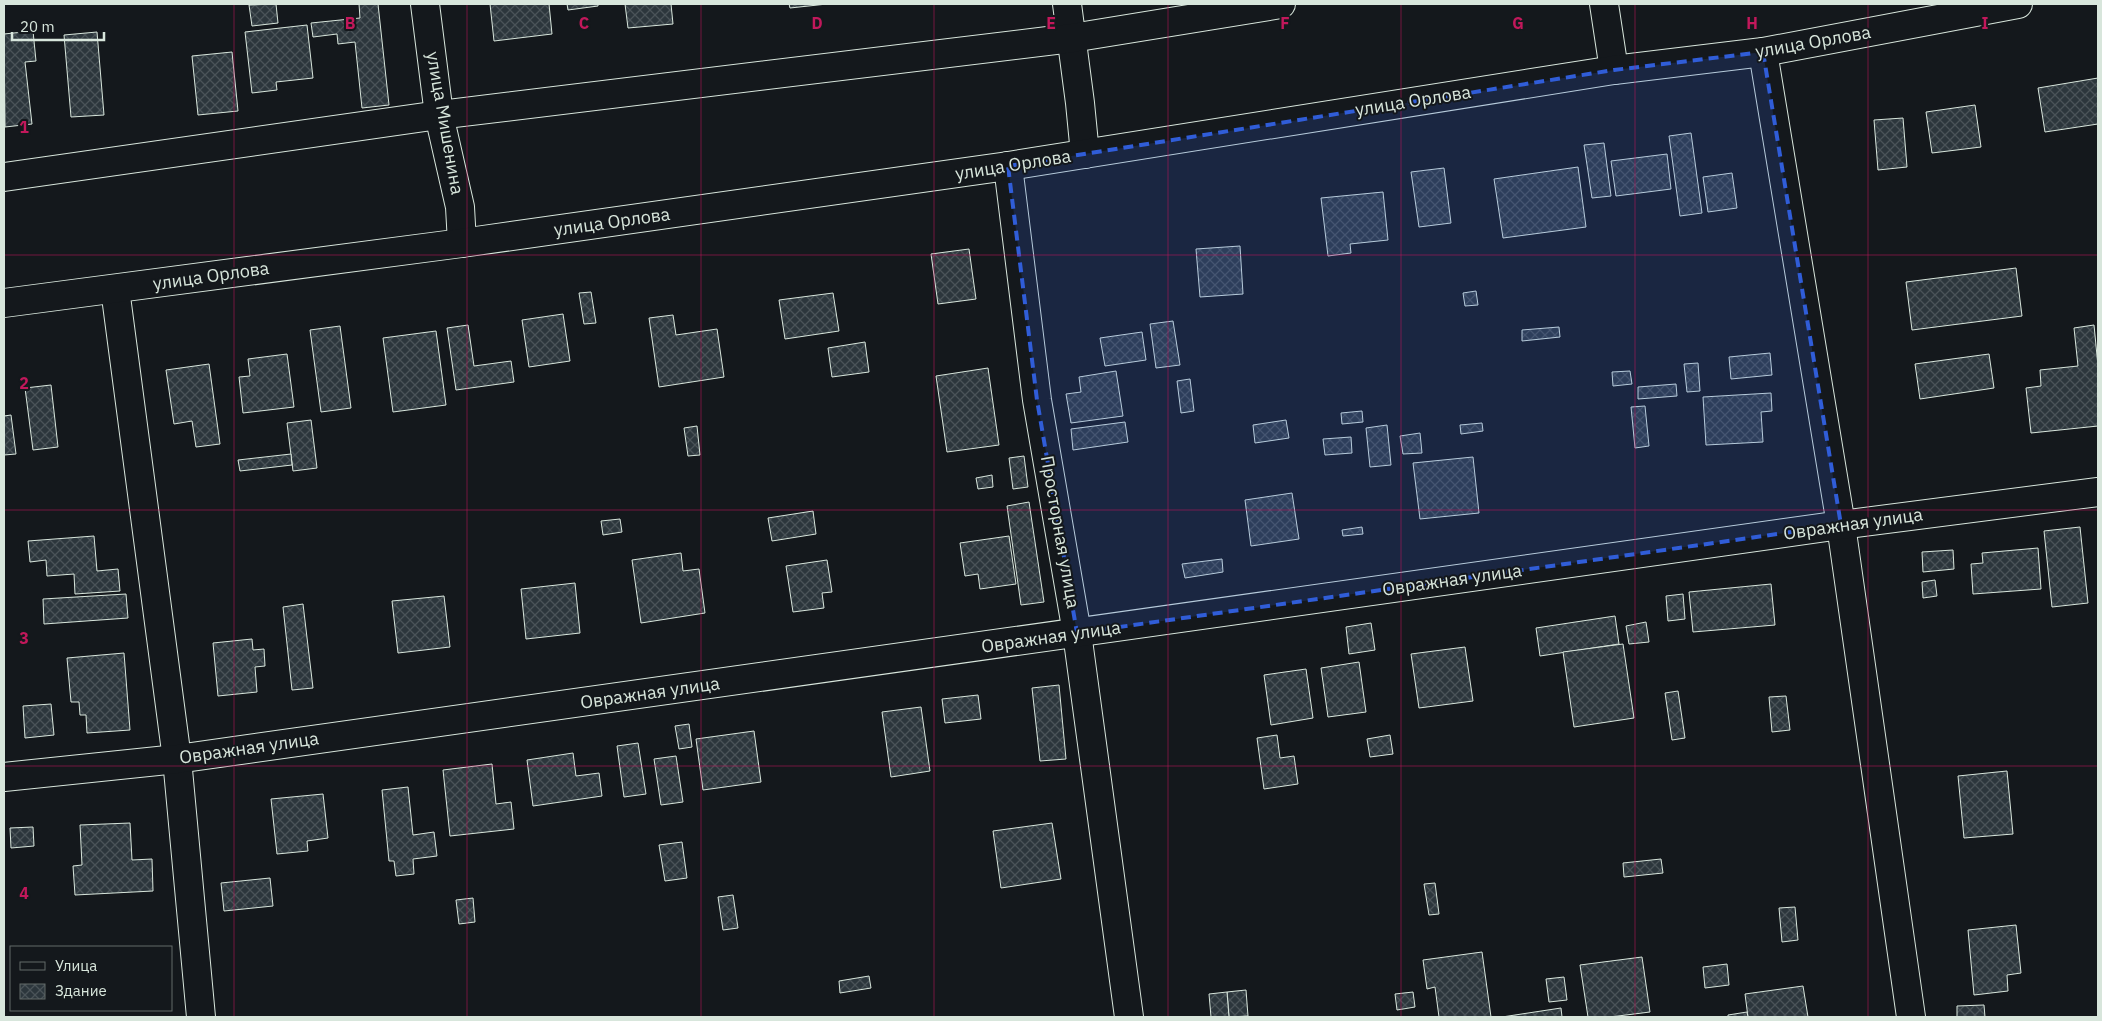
<svg xmlns="http://www.w3.org/2000/svg" width="2102" height="1021" viewBox="0 0 2102 1021" font-family="'IBM Plex Sans',sans-serif">
	<style>
		.building { fill: url(#building-cross-hatch); stroke: #d8e6dc }
		.lines { fill: none; stroke-linecap: round; stroke-linejoin: round }
		.minor-casing { stroke: #d8e6dc; stroke-width: 30 }
		.minor { stroke: #14181c; stroke-width: 28 }
		.marked { fill: #305dd8; fill-opacity: 0.2; stroke: #305dd8; stroke-width: 4; stroke-dasharray: 10 6; stroke-linejoin: round }
		.grid { fill: none; stroke: #c2185b; stroke-width: 1; stroke-opacity: 0.55 }
		.labels { text-anchor: middle; stroke-width: 4; stroke-linejoin: round; paint-order: stroke }
		.street-label { font-size: 18px; fill: #d8e6dc; stroke: #14181c }
		.grid-label { font-size: 16px; text-anchor: middle; font-weight: bold; fill: #c2185b; stroke: #14181c; stroke-width: 4; stroke-linejoin: round; paint-order: stroke }
	</style>
	<defs>
		<pattern id="building-cross-hatch" width="8" height="8" patternUnits="userSpaceOnUse" patternTransform="scale(1.25)"><rect width="8" height="8" fill="#2c363c"/><path d="M0 0l8 8M0 8l8-8" fill="none" stroke="#4a5358"/></pattern>
	</defs>
	<rect width="100%" height="100%" fill="#14181c"/>
	<g class="building">
		<path d="M276,4L278,23L252,26L249,5Z"/>
		<path d="M359,4H378L389,105L362,108L355,42L338,44L337,34L313,37L311,23L360,18Z"/>
		<path d="M490,4H549L552,34L494,41Z"/>
		<path d="M567,4H598V6L568,10Z"/>
		<path d="M625,4H671L673,24L628,28Z"/>
		<path d="M789,4H827L790,8Z"/>
		<path d="M307,25L313,78L276,82L277,90L252,93L245,32Z"/>
		<path d="M33,31L36,61L25,62L32,124L5,127L4,34Z"/>
		<path d="M97,32L104,115L71,117L64,35Z"/>
		<path d="M232,52L238,111L198,115L192,56Z"/>
		<path d="M2098,78V124L2045,132L2038,88Z"/>
		<path d="M1975,105L1981,147L1932,153L1926,112Z"/>
		<path d="M1903,118L1907,167L1878,170L1874,120Z"/>
		<path d="M1691,133L1702,213L1680,216L1669,136Z"/>
		<path d="M1604,143L1611,196L1592,198L1584,145Z"/>
		<path d="M1667,154L1671,189L1616,196L1611,161Z"/>
		<path d="M1578,167L1586,227L1503,238L1494,179Z"/>
		<path d="M1444,168L1451,223L1419,227L1411,172Z"/>
		<path d="M1732,173L1737,208L1708,212L1703,177Z"/>
		<path d="M1383,192L1388,240L1350,244L1351,253L1328,256L1321,198Z"/>
		<path d="M1240,246L1243,294L1200,297L1196,249Z"/>
		<path d="M969,249L976,299L938,304L931,254Z"/>
		<path d="M2016,268L2022,316L1912,330L1906,282Z"/>
		<path d="M1476,291L1478,305L1465,306L1463,293Z"/>
		<path d="M591,292L596,323L584,324L579,293Z"/>
		<path d="M833,293L839,331L785,339L779,300Z"/>
		<path d="M563,314L570,361L529,367L522,320Z"/>
		<path d="M673,315L676,335L717,329L724,377L659,387L649,318Z"/>
		<path d="M1173,321L1180,365L1156,368L1150,324Z"/>
		<path d="M468,325L474,366L511,361L514,382L456,390L447,328Z"/>
		<path d="M2094,325L2098,366V426L2031,433L2026,388L2041,386L2040,370L2078,366L2074,328Z"/>
		<path d="M340,326L351,408L321,412L310,330Z"/>
		<path d="M1559,327L1560,337L1522,341V330Z"/>
		<path d="M436,331L446,405L393,412L383,338Z"/>
		<path d="M1142,332L1146,360L1105,366L1100,338Z"/>
		<path d="M865,342L869,372L832,377L828,348Z"/>
		<path d="M1770,353L1772,375L1731,379L1729,357Z"/>
		<path d="M287,354L294,407L243,413L239,377L250,376L248,359Z"/>
		<path d="M1989,354L1994,388L1920,399L1915,364Z"/>
		<path d="M1698,363L1700,391L1687,392L1684,364Z"/>
		<path d="M209,364L220,444L196,447L192,421L174,424L166,370Z"/>
		<path d="M988,368L999,445L947,452L936,376Z"/>
		<path d="M1116,371L1123,416L1071,423L1066,394L1081,392L1079,377Z"/>
		<path d="M1630,371L1632,384L1613,386L1612,372Z"/>
		<path d="M1190,379L1194,411L1181,413L1177,381Z"/>
		<path d="M1676,384L1677,396L1638,399V387Z"/>
		<path d="M51,385L58,447L33,450L25,388Z"/>
		<path d="M1771,393L1772,411L1761,412L1763,442L1706,445L1703,397Z"/>
		<path d="M1645,406L1649,446L1635,448L1631,407Z"/>
		<path d="M1362,411L1363,422L1342,424L1341,413Z"/>
		<path d="M11,415L16,454L4,455V416Z"/>
		<path d="M311,420L317,468L293,471L287,423Z"/>
		<path d="M1286,420L1289,438L1255,443L1253,425Z"/>
		<path d="M1125,422L1128,442L1073,450L1071,429Z"/>
		<path d="M1482,423L1483,431L1461,434L1460,425Z"/>
		<path d="M1387,425L1391,465L1370,467L1366,428Z"/>
		<path d="M697,426L700,455L688,456L684,428Z"/>
		<path d="M1420,433L1422,453L1403,454L1400,436Z"/>
		<path d="M1351,437L1352,453L1325,455L1323,439Z"/>
		<path d="M291,454L292,465L240,471L238,460Z"/>
		<path d="M1024,456L1028,487L1013,489L1009,458Z"/>
		<path d="M1473,457L1479,513L1420,519L1413,463Z"/>
		<path d="M992,475L993,487L978,489L976,478Z"/>
		<path d="M1292,493L1299,539L1251,546L1245,500Z"/>
		<path d="M1029,502L1044,602L1021,605L1007,506Z"/>
		<path d="M813,511L816,534L772,541L768,518Z"/>
		<path d="M620,519L622,532L603,535L601,521Z"/>
		<path d="M1362,527L1363,534L1343,536L1342,530Z"/>
		<path d="M2080,527L2088,603L2052,607L2044,531Z"/>
		<path d="M94,536L97,571L118,569L120,591L75,594L74,574L47,576L46,560L30,562L28,541Z"/>
		<path d="M1009,536L1016,584L980,589L978,574L965,576L960,543Z"/>
		<path d="M2038,548L2041,589L1973,594L1971,564L1983,563L1982,553Z"/>
		<path d="M1953,550L1954,569L1923,572L1922,552Z"/>
		<path d="M681,553L683,571L699,569L705,613L641,623L632,560Z"/>
		<path d="M1222,559L1223,572L1185,578L1182,564Z"/>
		<path d="M827,560L832,592L822,593L824,608L793,612L786,566Z"/>
		<path d="M1935,580L1937,596L1923,598L1922,582Z"/>
		<path d="M575,583L580,633L526,639L521,589Z"/>
		<path d="M1771,584L1775,625L1693,632L1689,592Z"/>
		<path d="M126,594L128,618L44,624L43,599Z"/>
		<path d="M1683,594L1685,619L1668,621L1666,596Z"/>
		<path d="M444,596L450,647L398,653L392,601Z"/>
		<path d="M303,604L313,688L292,690L283,607Z"/>
		<path d="M1615,616L1619,644L1540,656L1536,628Z"/>
		<path d="M1646,622L1649,642L1629,644L1626,626Z"/>
		<path d="M1371,623L1375,650L1349,654L1346,627Z"/>
		<path d="M252,639L253,650L264,649L265,666L255,667L257,692L218,696L213,643Z"/>
		<path d="M1623,644L1634,718L1574,727L1563,652Z"/>
		<path d="M1465,647L1473,701L1419,708L1411,654Z"/>
		<path d="M124,653L130,730L87,733L86,715H80L79,702H71L67,658Z"/>
		<path d="M1359,662L1366,712L1328,717L1321,668Z"/>
		<path d="M1306,669L1313,718L1271,725L1264,675Z"/>
		<path d="M1059,685L1066,759L1040,761L1032,688Z"/>
		<path d="M1678,691L1685,738L1672,740L1665,693Z"/>
		<path d="M978,695L981,719L945,723L942,699Z"/>
		<path d="M1786,696L1790,730L1772,732L1769,697Z"/>
		<path d="M51,704L54,735L25,738L23,706Z"/>
		<path d="M921,707L930,771L891,777L882,712Z"/>
		<path d="M689,724L692,747L679,749L675,726Z"/>
		<path d="M754,731L761,782L703,790L696,739Z"/>
		<path d="M1277,735L1280,758L1294,756L1298,784L1264,789L1257,738Z"/>
		<path d="M1390,735L1393,754L1370,757L1367,739Z"/>
		<path d="M638,743L646,794L624,797L617,746Z"/>
		<path d="M573,753L576,776L599,773L602,796L533,806L527,760Z"/>
		<path d="M676,756L683,802L661,805L654,759Z"/>
		<path d="M492,764L496,804L511,802L514,829L450,836L443,770Z"/>
		<path d="M2007,771L2013,834L1964,838L1958,776Z"/>
		<path d="M408,787L413,835L434,832L437,856L413,859L414,874L396,876L394,861H389L382,790Z"/>
		<path d="M323,794L328,838L307,841L308,851L277,854L271,799Z"/>
		<path d="M130,823L132,860L152,859L153,891L75,895L73,866L82,865L80,825Z"/>
		<path d="M1052,823L1061,879L1001,888L993,831Z"/>
		<path d="M33,827L34,846L11,848L10,828Z"/>
		<path d="M682,842L687,878L665,881L659,845Z"/>
		<path d="M1661,859L1663,873L1624,877L1623,863Z"/>
		<path d="M270,878L273,906L224,911L221,883Z"/>
		<path d="M1435,883L1439,914L1429,915L1424,884Z"/>
		<path d="M733,895L738,928L723,930L718,897Z"/>
		<path d="M473,898L475,922L459,924L456,900Z"/>
		<path d="M1795,907L1798,940L1782,942L1779,908Z"/>
		<path d="M2016,925L2021,973L2007,975L2008,991L1974,995L1968,930Z"/>
		<path d="M1482,952L1491,1017H1439L1435,987L1427,989L1423,960Z"/>
		<path d="M1642,957L1650,1012L1610,1017H1588L1580,965Z"/>
		<path d="M1727,964L1729,985L1705,988L1703,967Z"/>
		<path d="M869,976L871,988L840,993L839,981Z"/>
		<path d="M1564,977L1567,1000L1549,1002L1546,979Z"/>
		<path d="M1803,986L1808,1017H1748L1745,994Z"/>
		<path d="M1246,990L1248,1016L1229,1017L1227,992Z"/>
		<path d="M1227,992L1229,1017H1211L1209,994Z"/>
		<path d="M1413,992L1415,1007L1397,1010L1395,994Z"/>
		<path d="M1984,1005L1985,1017H1957V1006Z"/>
		<path d="M1561,1008L1562,1017H1502Z"/>
		<path d="M1747,1012L1748,1017H1728V1015Z"/>
	</g>
	<g class="lines">
		<g class="minor-casing">
			<g id="minor">
				<path d="M425,4L439,115L460,207L462,243"/>
				<path d="M1067,4L1080,103L1085,154"/>
				<path d="M1604,4L1614,70"/>
				<path d="M1763,52L1841,525L1911,1017"/>
				<path d="M1008,166L1037,400L1077,633L1129,1017"/>
				<path d="M4,177L439,115L1072,38L1281,4"/>
				<path d="M115,289L177,759L201,1017"/>
				<path d="M4,303L462,243L1008,166L1614,70L1763,52L2018,4"/>
				<path d="M4,777L177,759L1841,525L2098,492"/>
			</g>
		</g>
		<use href="#minor" class="minor"/>
	</g>
	<path class="marked" d="M1763,52L1841,525L1077,633L1037,400L1008,166L1614,70Z"/>
	<path class="grid" d="M234,4V1017M467,4V1017M701,4V1017M934,4V1017M1168,4V1017M1401,4V1017M1635,4V1017M1868,4V1017M4,255H2098M4,510H2098M4,766H2098"/>
	<g class="labels">
		<g class="street-label">
			<text transform="translate(1813 42) rotate(-10)" y="6">улица Орлова</text>
			<text transform="translate(1413 101) rotate(-9)" y="6">улица Орлова</text>
			<text transform="translate(445 123) rotate(80)" y="6">улица Мишенина</text>
			<text transform="translate(1013 165) rotate(-9)" y="6">улица Орлова</text>
			<text transform="translate(612 222) rotate(-8)" y="6">улица Орлова</text>
			<text transform="translate(211 276) rotate(-8)" y="6">улица Орлова</text>
			<text transform="translate(1853 524) rotate(-8)" y="6">Овражная улица</text>
			<text transform="translate(1060 532) rotate(80)" y="6">Просторная улица</text>
			<text transform="translate(1452 580) rotate(-8)" y="6">Овражная улица</text>
			<text transform="translate(1051 637) rotate(-8)" y="6">Овражная улица</text>
			<text transform="translate(650 693) rotate(-8)" y="6">Овражная улица</text>
			<text transform="translate(249 748) rotate(-8)" y="6">Овражная улица</text>
		</g>
	</g>
	<g class="grid-label">
		<text x="350" y="29">B</text>
		<text x="584" y="29">C</text>
		<text x="817" y="29">D</text>
		<text x="1051" y="29">E</text>
		<text x="1285" y="29">F</text>
		<text x="1518" y="29">G</text>
		<text x="1752" y="29">H</text>
		<text x="1985" y="29">I</text>
		<text x="24" y="133">1</text>
		<text x="24" y="389">2</text>
		<text x="24" y="644">3</text>
		<text x="24" y="899">4</text>
	</g>
	<rect width="2102" height="1021" fill="none" stroke="#d8e6dc" stroke-width="10"/>
	<rect x="10" y="946" width="162" height="65" fill="#14181c" stroke="#626a69"/>
	<rect x="20" y="962" width="25" height="8" fill="#14181c" stroke="#626a69"/>
	<text x="55" y="971" font-size="15" fill="#d8e6dc">Улица</text>
	<rect x="20" y="984" width="25" height="15" fill="url(#building-cross-hatch)" stroke="#626a69"/>
	<text x="55" y="996" font-size="15" fill="#d8e6dc">Здание</text>
	<path d="M12 32v8h92v-8" fill="none" stroke="#d8e6dc" stroke-width="2.5"/>
	<text x="20" y="32" font-size="15" fill="#d8e6dc" stroke="#14181c" stroke-width="4" paint-order="stroke">20 m</text>
</svg>
